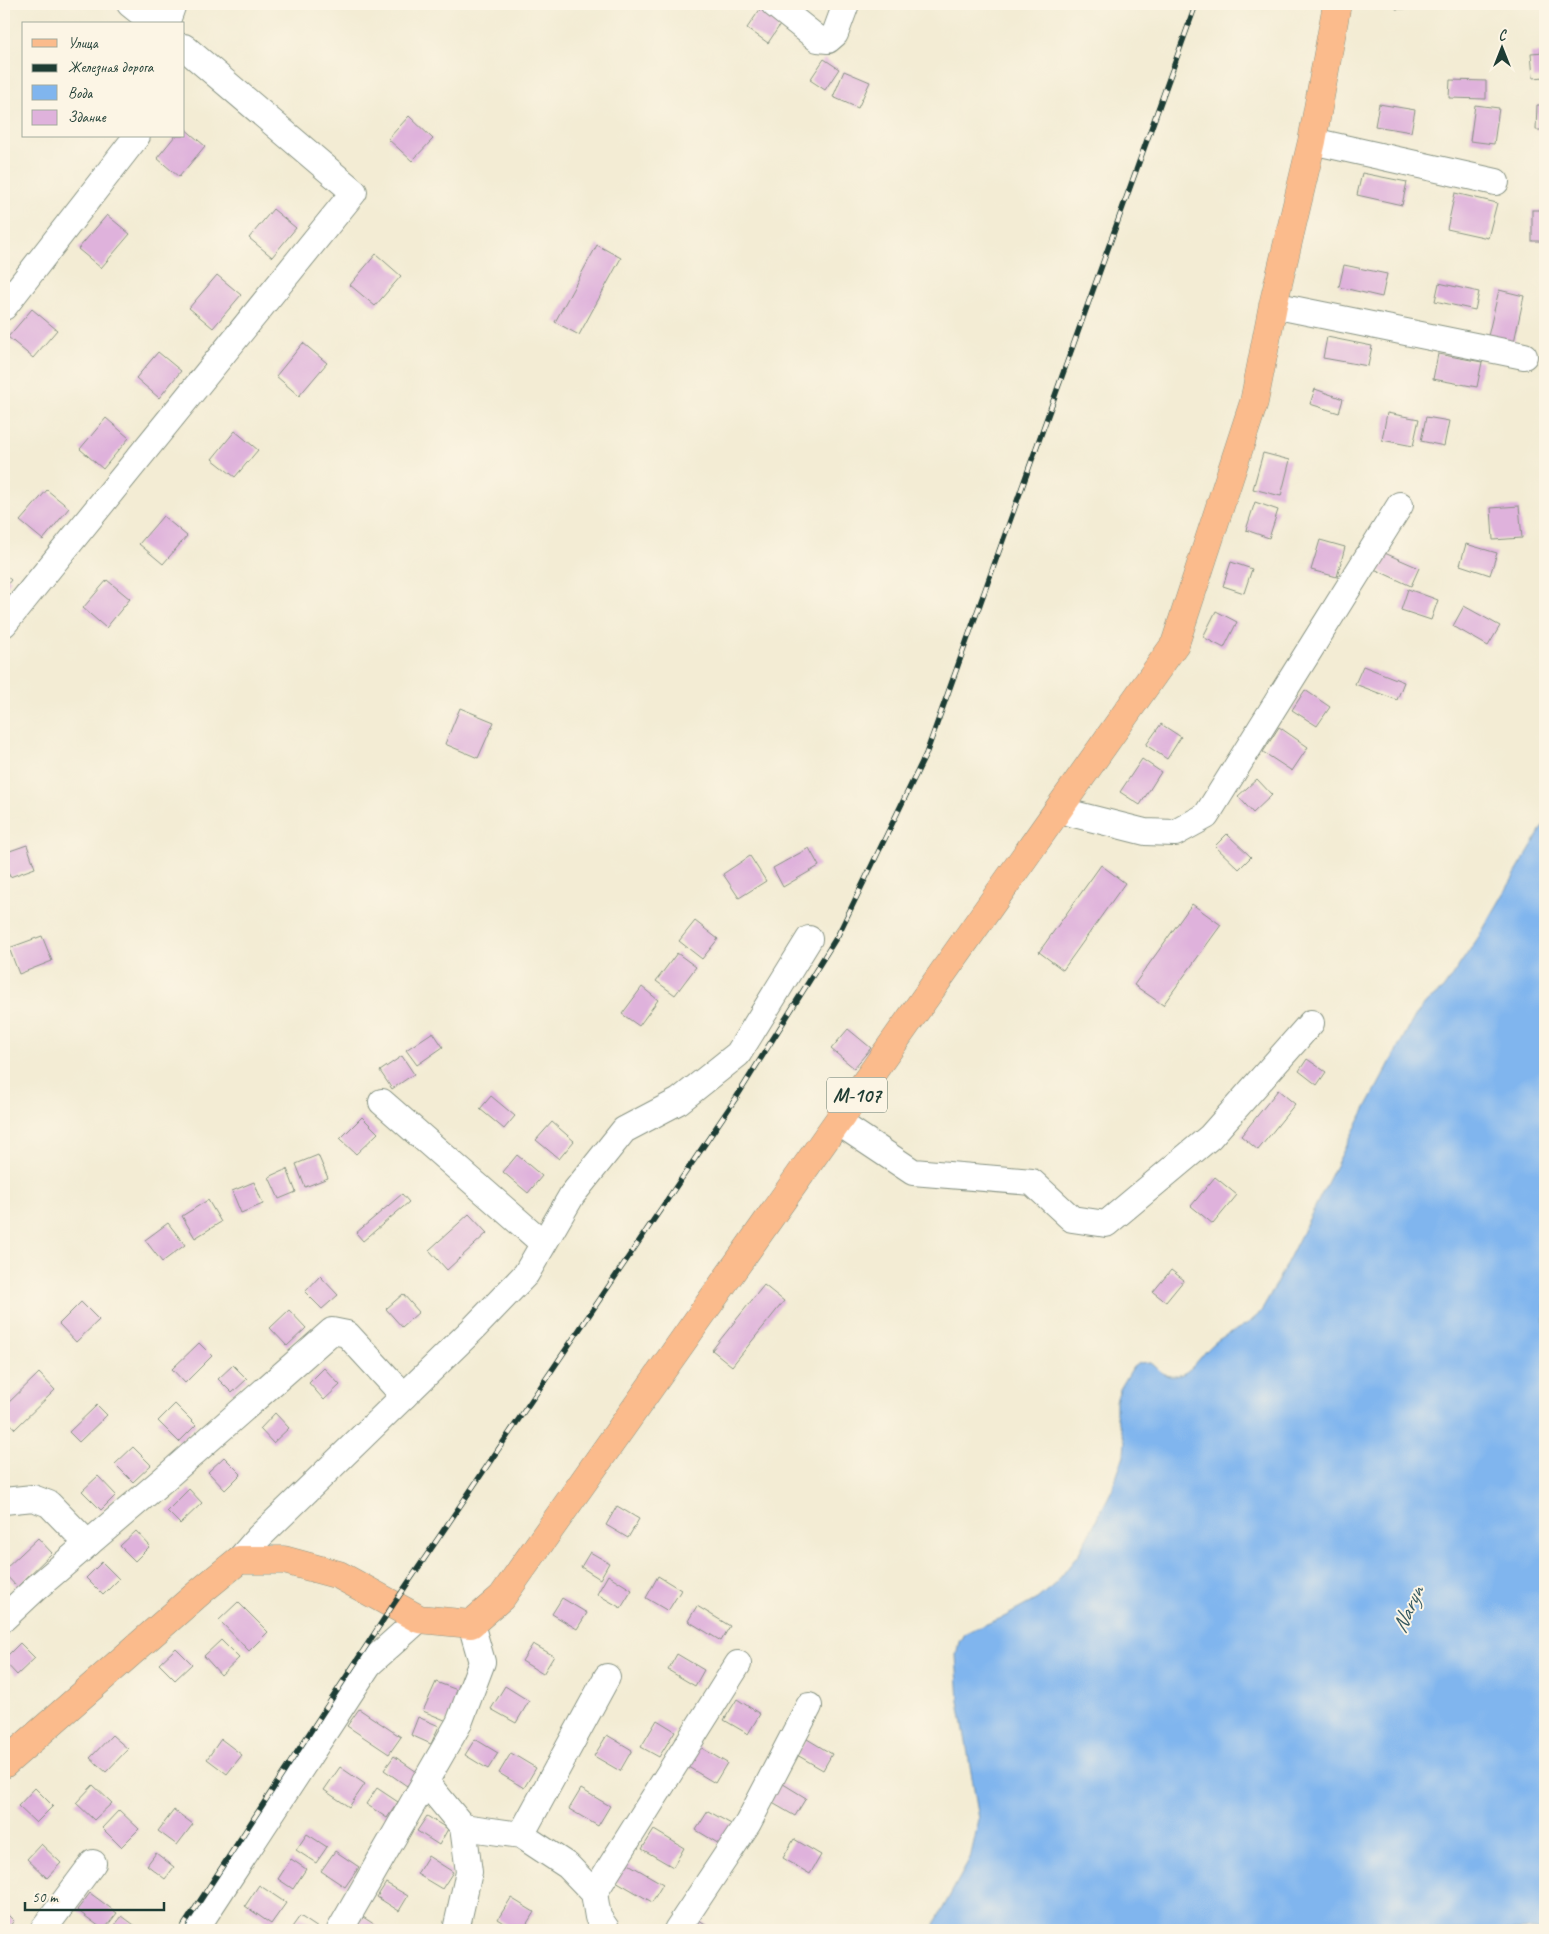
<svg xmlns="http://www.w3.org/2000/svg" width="1549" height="1934" viewBox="0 0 1549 1934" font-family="Caveat,sans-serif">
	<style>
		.water { fill: #80b5ee; stroke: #507991 }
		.building { fill: #dfb2dc }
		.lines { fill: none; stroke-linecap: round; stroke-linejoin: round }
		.minor-casing { stroke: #899484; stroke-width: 28 }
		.major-casing { stroke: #899484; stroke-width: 29 }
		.minor { stroke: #fff; stroke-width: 26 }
		.major { stroke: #fbbb8c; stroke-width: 28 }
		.rail-casing { stroke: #1f3d34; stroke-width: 5.5 }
		.rail { stroke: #fcf5e5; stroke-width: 4; stroke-dasharray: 11; stroke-linecap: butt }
		.labels { text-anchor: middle; stroke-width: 4; stroke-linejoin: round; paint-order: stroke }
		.shield { fill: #fcf5e5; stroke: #617469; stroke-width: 1 }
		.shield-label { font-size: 20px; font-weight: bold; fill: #1f3d34 }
		.water-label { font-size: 22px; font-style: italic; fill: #375b62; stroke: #fcf5e5 }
	</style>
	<rect width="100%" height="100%" fill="#fcf5e5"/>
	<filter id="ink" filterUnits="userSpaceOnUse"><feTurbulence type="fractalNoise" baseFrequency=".02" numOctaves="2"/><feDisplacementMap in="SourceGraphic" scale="10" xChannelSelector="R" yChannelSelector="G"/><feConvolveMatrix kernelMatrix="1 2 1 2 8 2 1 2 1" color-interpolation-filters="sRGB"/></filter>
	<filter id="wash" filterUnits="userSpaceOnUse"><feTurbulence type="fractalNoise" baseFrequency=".0096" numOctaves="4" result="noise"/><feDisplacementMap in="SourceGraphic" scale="20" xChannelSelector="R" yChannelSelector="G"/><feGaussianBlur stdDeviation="1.12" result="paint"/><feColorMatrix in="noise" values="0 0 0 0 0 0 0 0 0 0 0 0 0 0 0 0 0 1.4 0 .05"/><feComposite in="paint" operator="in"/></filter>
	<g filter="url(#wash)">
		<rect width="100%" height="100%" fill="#f3ecd4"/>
		<path class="water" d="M1545,823V1930H931L970,1859L979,1819L959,1701L956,1655L959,1642L964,1634L972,1630L1004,1617L1037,1599L1056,1583L1078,1555L1112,1490L1124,1455L1125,1441L1116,1414V1401L1120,1389L1133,1367L1139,1363L1150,1362C1159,1369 1164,1378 1176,1376C1191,1374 1201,1355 1211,1346C1224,1333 1243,1329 1257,1316C1262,1311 1266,1303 1270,1296L1352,1134L1415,1016L1427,1002L1443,989L1478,938Z"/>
		<g id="blocks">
			<g class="building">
				<path d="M1396,4H1425V8L1396,9Z"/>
				<path d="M761,8L782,22L768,43L747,28Z"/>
				<path d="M1545,52V77L1533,78L1531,53Z"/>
				<path d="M824,59L839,69L825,90L810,80Z"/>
				<path d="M844,71L870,82L858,108L833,97Z"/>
				<path d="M1450,80L1486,81V99L1449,98Z"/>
				<path d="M1379,104L1415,110L1411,132L1375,126Z"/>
				<path d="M1475,105L1499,108L1494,144L1470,141Z"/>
				<path d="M1537,105H1545V130H1536Z"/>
				<path d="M409,116L433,139L412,161L388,139Z"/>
				<path d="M184,128L205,146L179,177L157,158L175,136H184Z"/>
				<path d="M1362,173L1407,182L1402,205L1357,195Z"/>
				<path d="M1455,193L1497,203L1488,238L1447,229Z"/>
				<path d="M273,209L296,228L272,257L249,238Z"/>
				<rect x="1532" y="210" width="13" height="31"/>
				<path d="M107,215L130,234L101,268L78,249Z"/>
				<path d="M597,245L621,258L579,335L555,322Z"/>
				<path d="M376,254L401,276L375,306L350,285Z"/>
				<path d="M1344,265L1387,274L1382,297L1339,287Z"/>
				<path d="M217,275L241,295L213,328L189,308Z"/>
				<path d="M1439,283L1479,292L1475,310L1435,301Z"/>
				<path d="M1499,290L1524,296L1514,342L1488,336Z"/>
				<path d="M32,309L57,330L33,358L8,337Z"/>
				<path d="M1327,337L1372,346L1368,366L1323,358Z"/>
				<path d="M303,343L327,363L299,396L276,376Z"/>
				<path d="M158,352L181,371L159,398L136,378Z"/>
				<path d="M1438,354L1482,362L1477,387L1433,379Z"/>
				<path d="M1315,389L1343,399L1339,413L1310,404Z"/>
				<path d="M1387,413L1419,419L1413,446L1382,440Z"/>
				<path d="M1426,417L1449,421L1444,446L1421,441Z"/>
				<path d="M106,418L129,438L103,469L80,449Z"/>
				<path d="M235,431L258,450L235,477L212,459Z"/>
				<path d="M1263,453L1290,460L1281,496L1253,489Z"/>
				<path d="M47,490L69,508L43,540L20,521Z"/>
				<path d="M1255,502L1278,510L1269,538L1246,530Z"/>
				<path d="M1519,506L1522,538L1493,540L1491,508Z"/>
				<path d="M163,516L187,536L163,564L139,544Z"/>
				<path d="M1320,540L1345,547L1337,577L1311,570Z"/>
				<path d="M1466,544L1497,553L1490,575L1460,565Z"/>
				<path d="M1380,551L1419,568L1411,586L1372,568Z"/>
				<path d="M1231,562L1252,569L1244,593L1223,586Z"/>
				<path d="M4,574L11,580L4,589Z"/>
				<path d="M107,580L130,599L106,628L83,608Z"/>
				<path d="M1408,589L1438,600L1431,620L1401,610Z"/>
				<path d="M1464,606L1500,626L1488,646L1453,626Z"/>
				<path d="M1216,611L1237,622L1224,648L1203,637Z"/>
				<path d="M1363,666L1404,682L1397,700L1355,684Z"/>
				<path d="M1305,690L1330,707L1317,726L1292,710Z"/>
				<path d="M460,708L494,722L478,758L445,744Z"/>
				<path d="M1161,724L1181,737L1167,759L1146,745Z"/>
				<path d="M1279,727L1308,747L1292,771L1263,752Z"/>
				<path d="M1142,759L1161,772L1140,805L1120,792Z"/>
				<path d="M1257,779L1272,795L1253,813L1238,796Z"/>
				<path d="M1227,834L1251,857L1239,869L1215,846Z"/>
				<path d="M27,845L35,868L10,877L4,861V853Z"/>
				<path d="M809,848L819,866L783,887L773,868Z"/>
				<path d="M750,856L766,881L739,898L723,874Z"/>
				<path d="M1101,865L1125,883L1063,970L1039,952Z"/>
				<path d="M1192,904L1221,925L1163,1005L1134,985Z"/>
				<path d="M695,921L718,939L702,959L679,941Z"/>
				<path d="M42,936L52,961L19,974L9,948Z"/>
				<path d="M677,953L696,967L675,995L656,981Z"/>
				<path d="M642,987L658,1000L639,1026L622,1014Z"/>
				<path d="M848,1029L871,1048L854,1068L831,1049Z"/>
				<path d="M433,1032L443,1047L417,1065L406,1050Z"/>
				<path d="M402,1056L414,1074L392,1089L380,1071Z"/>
				<path d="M1307,1059L1326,1072L1317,1085L1299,1071Z"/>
				<path d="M1278,1090L1295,1104L1258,1150L1241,1136Z"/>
				<path d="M491,1096L515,1116L504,1129L480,1109Z"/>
				<path d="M362,1117L378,1133L356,1154L340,1139Z"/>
				<path d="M552,1122L574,1141L559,1159L536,1140Z"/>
				<path d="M318,1155L328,1178L305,1187L296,1164Z"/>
				<path d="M517,1155L542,1176L528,1193L503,1172Z"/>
				<path d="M287,1169L296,1192L279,1199L269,1177Z"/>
				<path d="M1215,1177L1237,1195L1213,1224L1191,1206Z"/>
				<path d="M254,1182L263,1204L241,1213L232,1191Z"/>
				<path d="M402,1194L409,1202L363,1241L356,1233Z"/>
				<path d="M208,1200L221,1222L195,1238L182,1216Z"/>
				<path d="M469,1214L487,1233L447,1270L429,1250Z"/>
				<path d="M168,1223L185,1245L162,1262L145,1240Z"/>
				<path d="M1171,1270L1184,1280L1166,1302L1153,1292Z"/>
				<path d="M320,1276L338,1295L322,1309L305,1292Z"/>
				<path d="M764,1285L784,1301L732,1366L712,1350Z"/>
				<path d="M403,1294L419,1312L402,1327L386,1309Z"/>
				<path d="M81,1302L99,1320L76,1342L59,1324Z"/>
				<path d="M289,1310L306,1328L287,1346L270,1328Z"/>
				<path d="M199,1343L212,1356L185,1383L172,1369Z"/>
				<path d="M233,1365L247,1379L232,1393L218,1379Z"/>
				<path d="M324,1368L340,1385L324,1400L309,1383Z"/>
				<path d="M39,1373L55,1390L15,1429L4,1416V1407Z"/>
				<path d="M175,1404L196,1425L179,1442L158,1421Z"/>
				<path d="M97,1405L107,1415L79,1442L69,1432Z"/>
				<path d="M275,1413L289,1428L273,1443L260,1429Z"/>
				<path d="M133,1447L151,1465L133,1482L115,1464Z"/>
				<path d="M224,1457L241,1474L225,1490L208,1472Z"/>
				<path d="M98,1476L116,1495L101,1510L82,1491Z"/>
				<path d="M189,1489L202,1503L180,1524L167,1511Z"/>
				<path d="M617,1506L639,1519L628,1538L606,1525Z"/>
				<path d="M136,1531L150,1546L135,1561L120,1546Z"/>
				<path d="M38,1538L52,1553L17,1587L4,1573V1570Z"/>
				<path d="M590,1552L609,1563L600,1579L581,1567Z"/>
				<path d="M102,1562L119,1579L103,1595L86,1578Z"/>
				<path d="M608,1575L632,1590L621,1608L597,1594Z"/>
				<path d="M658,1576L681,1590L668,1611L646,1598Z"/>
				<path d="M562,1598L587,1613L577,1629L552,1614Z"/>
				<path d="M238,1602L268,1632L249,1651L219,1620Z"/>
				<path d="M697,1606L730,1626L721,1641L688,1621Z"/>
				<path d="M221,1640L239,1658L221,1675L204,1656Z"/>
				<path d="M20,1643L35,1658L17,1675L4,1661V1659Z"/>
				<path d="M533,1644L554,1656L543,1674L522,1661Z"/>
				<path d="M176,1648L192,1664L175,1680L159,1664Z"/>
				<path d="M677,1654L704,1670L695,1686L668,1670Z"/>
				<path d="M436,1682L460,1691L447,1721L423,1711Z"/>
				<path d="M505,1686L529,1701L516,1723L491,1709Z"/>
				<path d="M737,1699L760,1714L748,1734L724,1720Z"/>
				<path d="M359,1709L401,1737L389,1754L347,1726Z"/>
				<path d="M418,1717L439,1726L431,1744L411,1735Z"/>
				<path d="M657,1720L675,1731L659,1757L641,1747Z"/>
				<path d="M112,1735L128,1749L106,1772L90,1758Z"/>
				<path d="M607,1735L632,1750L620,1771L594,1756Z"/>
				<path d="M221,1739L242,1755L227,1774L207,1759Z"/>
				<path d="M475,1739L498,1753L488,1769L465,1755Z"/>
				<path d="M807,1739L832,1754L823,1770L797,1755Z"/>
				<path d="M695,1744L727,1763L715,1783L683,1764Z"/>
				<path d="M511,1753L536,1768L524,1788L499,1773Z"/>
				<path d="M394,1756L417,1772L407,1786L384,1770Z"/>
				<path d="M340,1767L365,1784L349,1807L324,1790Z"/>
				<path d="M780,1782L806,1798L795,1816L769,1801Z"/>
				<path d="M93,1785L112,1803L94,1820L76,1803Z"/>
				<path d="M35,1788L53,1806L36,1823L18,1806Z"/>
				<path d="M377,1788L398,1802L387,1818L366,1804Z"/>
				<path d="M581,1789L610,1806L598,1826L569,1809Z"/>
				<path d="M119,1810L139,1829L121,1847L102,1828Z"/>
				<path d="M174,1810L193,1824L177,1845L158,1831Z"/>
				<path d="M708,1811L733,1825L721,1845L696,1830Z"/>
				<path d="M427,1816L448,1829L439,1845L417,1831Z"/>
				<path d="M654,1830L684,1848L673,1867L642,1849Z"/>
				<path d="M307,1834L327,1847L316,1863L296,1850Z"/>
				<path d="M794,1839L821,1855L810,1874L783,1858Z"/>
				<path d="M41,1844L61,1863L47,1878L27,1859Z"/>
				<path d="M335,1851L359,1867L345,1887L321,1871Z"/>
				<path d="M156,1853L174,1867L165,1879L147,1865Z"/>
				<path d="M428,1856L453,1872L442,1889L417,1874Z"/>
				<path d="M291,1859L306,1869L293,1889L278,1879Z"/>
				<path d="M625,1862L663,1884L652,1902L614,1880Z"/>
				<path d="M386,1883L408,1896L399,1911L377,1897Z"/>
				<path d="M259,1885L286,1903L271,1924L245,1906Z"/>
				<path d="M90,1893L117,1913L104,1930L77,1910Z"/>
				<path d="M511,1898L534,1912L523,1930H516L498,1919Z"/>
				<path d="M4,1911L14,1921L6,1930H4Z"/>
				<path d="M122,1916L141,1930H111Z"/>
				<path d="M300,1916L321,1930H290Z"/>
				<path d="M363,1917L383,1930H355Z"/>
				<path d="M697,1919L716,1930H690Z"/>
			</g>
		</g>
	</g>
	<g filter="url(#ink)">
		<use href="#blocks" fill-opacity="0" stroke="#899484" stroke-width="1"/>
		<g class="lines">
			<g class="minor-casing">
				<g id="minor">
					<path d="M130,4L155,24"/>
					<path d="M774,4L818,39L828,40L835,34L846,4"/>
					<path d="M166,24L173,4"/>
					<path d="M1312,141L1496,182"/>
					<path d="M1273,305L1524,356"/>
					<path d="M4,307L137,136"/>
					<path d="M4,624L354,192L184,47"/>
					<path d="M1058,810L1145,832L1175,833L1206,816L1400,505"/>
					<path d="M382,1102L543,1243"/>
					<path d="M838,1122L913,1172L1032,1182L1072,1219L1106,1224L1210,1137L1311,1023"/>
					<path d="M4,1501L33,1498L49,1504L88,1544"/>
					<path d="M239,1560L259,1537L472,1330L526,1274L572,1195L624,1130L679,1101L738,1054L809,939"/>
					<path d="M4,1618L36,1588L164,1479L332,1331L347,1334L404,1396"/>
					<path d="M425,1781L463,1827L469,1872L456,1930"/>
					<path d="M463,1827L521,1835L568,1866L594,1893L598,1917L607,1930"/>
					<path d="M521,1835L607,1677"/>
					<path d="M594,1893L738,1664"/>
					<path d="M43,1930L93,1863"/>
					<path d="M195,1930L369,1664L419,1619"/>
					<path d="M340,1930L459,1723L482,1662L471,1624"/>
					<path d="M677,1930L748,1823L809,1706"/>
				</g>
			</g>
			<g class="major-casing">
				<path id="major" d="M4,1764L201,1591L239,1560H284L339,1575L419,1619L471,1624L502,1597L1175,644L1254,402L1273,305L1312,141L1337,4"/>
			</g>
			<use href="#minor" class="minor"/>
			<use href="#major" class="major"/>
			<g class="rail-casing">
				<path id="rail" d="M181,1930L393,1605L736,1098L838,935L926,754L1196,4"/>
			</g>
			<use href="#rail" class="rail"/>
		</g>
	</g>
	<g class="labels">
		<rect class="shield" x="827" y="1077.5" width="60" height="35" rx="4"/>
		<g class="shield-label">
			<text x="857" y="1102">М-107</text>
		</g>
		<g class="water-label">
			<text transform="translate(1407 1609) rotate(-66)" y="8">Naryn</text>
		</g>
	</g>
	<rect width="1549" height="1934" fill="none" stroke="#fcf5e5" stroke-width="20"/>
	<rect x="22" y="22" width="162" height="115" fill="#fcf5e5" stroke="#a4ab9e"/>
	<rect x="32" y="39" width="25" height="8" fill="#fbbb8c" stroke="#a4ab9e"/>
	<text x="68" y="48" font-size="15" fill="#1f3d34">Улица</text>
	<rect x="32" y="64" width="25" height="8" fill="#1f3d34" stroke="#a4ab9e"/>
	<text x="68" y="72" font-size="15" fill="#1f3d34">Железная дорога</text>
	<rect x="32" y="85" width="25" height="15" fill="#80b5ee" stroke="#a4ab9e"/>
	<text x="68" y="98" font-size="15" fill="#1f3d34">Вода</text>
	<rect x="32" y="110" width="25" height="15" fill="#dfb2dc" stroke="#a4ab9e"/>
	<text x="68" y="122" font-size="15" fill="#1f3d34">Здание</text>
	<g transform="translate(1502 48)" stroke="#fcf5e5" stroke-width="4" paint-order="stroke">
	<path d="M0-4L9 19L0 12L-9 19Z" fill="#1f3d34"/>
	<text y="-8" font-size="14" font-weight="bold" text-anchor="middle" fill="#1f3d34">С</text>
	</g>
	<path d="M25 1902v8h139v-8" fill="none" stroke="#1f3d34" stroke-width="2.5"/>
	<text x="32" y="1902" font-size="15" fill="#1f3d34" stroke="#fcf5e5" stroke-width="4" paint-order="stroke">50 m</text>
</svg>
